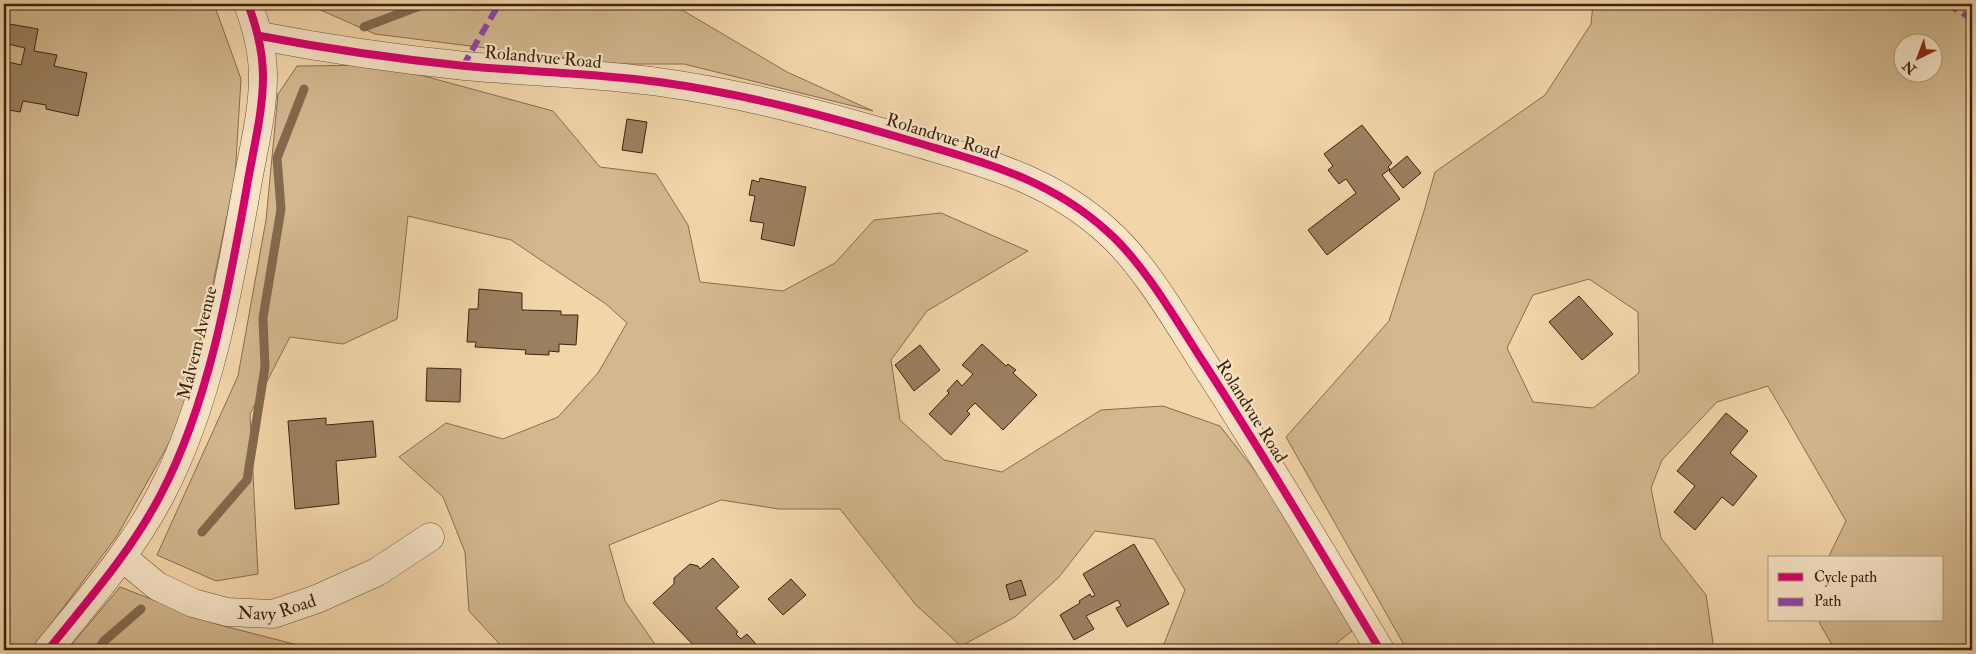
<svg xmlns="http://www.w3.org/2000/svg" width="1976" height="654" viewBox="0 0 1976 654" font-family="'IM FELL Double Pica',serif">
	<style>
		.green { fill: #d3b78f; stroke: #886d50; fill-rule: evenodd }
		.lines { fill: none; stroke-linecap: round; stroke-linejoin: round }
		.stream { stroke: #84694d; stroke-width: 9 }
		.building { fill: #9b8060; stroke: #3d2310; fill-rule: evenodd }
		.street-casing { stroke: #6a5036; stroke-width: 29 }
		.street { stroke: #f7e4c7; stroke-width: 28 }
		.quiet { stroke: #8e44ad; stroke-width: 6; stroke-dasharray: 12 6; stroke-linecap: butt }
		.cycleway-casing { stroke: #f7e4c7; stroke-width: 11 }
		.cycleway { stroke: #d6006c; stroke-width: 8 }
		.labels { text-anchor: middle; stroke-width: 4.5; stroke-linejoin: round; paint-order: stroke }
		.street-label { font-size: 18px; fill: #3d2310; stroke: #f7e4c7 }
	</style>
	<rect width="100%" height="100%" fill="#f2d5a9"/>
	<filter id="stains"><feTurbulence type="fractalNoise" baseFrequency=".004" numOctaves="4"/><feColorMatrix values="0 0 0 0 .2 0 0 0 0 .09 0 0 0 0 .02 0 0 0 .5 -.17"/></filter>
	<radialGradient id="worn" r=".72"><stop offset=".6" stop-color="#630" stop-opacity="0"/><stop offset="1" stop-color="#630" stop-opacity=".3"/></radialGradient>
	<g class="green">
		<path d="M4,4H214L241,79L235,177L208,308L178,427L117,536L41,637L29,650H4Z"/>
		<path d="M307,4H672L787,72L873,111L684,64H613L375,34Z"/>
		<path d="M1593,4H1972V650H1835L1820,624V620H1942V558H1828L1846,521L1768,386L1717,402L1662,460L1651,488L1661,538L1706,595L1714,650H1407L1286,437L1389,321L1424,211L1435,172L1545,95L1591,24ZM1904,42H1934V72H1904ZM1589,279L1638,312L1639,373L1593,408L1533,402L1507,348L1533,295Z"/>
		<path d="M383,65L553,111L600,167L656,174L688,225L700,282L783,291L835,263L874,220L941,213L1028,251L927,311L891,360L900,420L944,460L1002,472L1101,410L1163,406L1220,426L1294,521L1352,631L1328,650H1145L1164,644L1185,590L1154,539L1095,531L1059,577L1015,617L961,646L916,605L840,509H779L721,500L609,545L625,601L659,650H505L469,611L465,552L443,497L399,457L446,423L503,439L558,417L598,373L627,323L606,304L511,240L408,216L397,319L343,344L290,337L250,414L258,574L216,581L157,555L238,376L266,220L278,94L297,66Z"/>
		<path d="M120,587L216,624L317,650H67Z"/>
	</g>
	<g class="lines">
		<g class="stream">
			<path d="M364,27L425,4"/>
			<path d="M202,532L247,480L265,367L263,318L281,209L277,158L304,89"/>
			<path d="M98,650L104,641L141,609"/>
		</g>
	</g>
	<g class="building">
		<path d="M4,23L38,29L34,51L57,55L54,66L87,73L78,116L46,109V105L23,101L20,112L4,109ZM8,44L25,48L21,65L4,61Z"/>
		<path d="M627,119L647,122L642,153L622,150Z"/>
		<path d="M1362,125L1392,163L1388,167L1390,169L1382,175L1400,199L1327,255L1308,230L1356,193L1346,179L1339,184L1328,170L1333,166L1324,154Z"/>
		<path d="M1407,156L1421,173L1403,188L1389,171Z"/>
		<path d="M760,178L806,187L794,246L761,239L764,223L750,221L755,196L749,195L752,180L759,182Z"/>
		<path d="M479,289L522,293V310L561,311V315H578L576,345L559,344V352L549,351V355L525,354L526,350L475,347L476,342H467L469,309H478Z"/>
		<path d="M1579,296L1613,334L1582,360L1549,322Z"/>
		<path d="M982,344L1006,366L1008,364L1016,370L1013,373L1037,395L1003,430L975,403L967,411L970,414L951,435L929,414L949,393L947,391L957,380L962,386L973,374L962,365Z"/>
		<path d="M920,345L940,370L914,391L895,365Z"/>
		<path d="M427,368L461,369L460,402L426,401Z"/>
		<path d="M1726,413L1748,431L1730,453L1757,476L1733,506L1722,497L1695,530L1674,512L1695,486L1677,471Z"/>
		<path d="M326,418V425L373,421L376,457L336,461L339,504L295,509L288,421Z"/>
		<path d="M1134,544L1169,604L1127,627L1116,608L1121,606L1118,600L1086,616L1094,629L1074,640L1060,615L1080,603L1079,601L1090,594L1092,597L1095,595L1083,574Z"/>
		<path d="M713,558L739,587L716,608L738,632L736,634L741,639L747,634L756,644L749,650H729L724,644L717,650H698L653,603L674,584V578L690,564L698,566L700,569Z"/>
		<path d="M791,579L806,595L783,615L768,599Z"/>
		<path d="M1021,580L1026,595L1010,600L1006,585Z"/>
	</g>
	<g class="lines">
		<g class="street-casing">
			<g id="street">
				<path d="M260,36C328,49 397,59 465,66C530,72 595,73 659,82C746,94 831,117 915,142C988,164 1050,179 1108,232C1144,264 1176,320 1202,360C1264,455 1322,553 1380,650"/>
				<path id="s1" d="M122,557L157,586L193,603L227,612L273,614L317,599L377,572L430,537"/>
				<path d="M48,650C88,600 131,552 161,494C209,403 229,287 247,186C253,150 263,113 263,77C263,51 257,28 248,4"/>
			</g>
		</g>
		<use href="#street" class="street"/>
		<g class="quiet">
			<path d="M1947,4L1972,19"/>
			<path d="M463,66L499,4"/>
		</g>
		<g class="cycleway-casing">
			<g id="cycleway">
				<path d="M260,36C328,49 397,59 465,66C530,72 595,73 659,82C746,94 831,117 915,142C988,164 1050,179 1108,232C1144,264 1176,320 1202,360C1264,455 1322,553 1380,650"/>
				<path d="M48,650C88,600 131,552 161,494C209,403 229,287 247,186C253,150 263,113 263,77C263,51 257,28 248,4"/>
			</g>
		</g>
		<use href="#cycleway" class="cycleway"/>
	</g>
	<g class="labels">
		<g class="street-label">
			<text transform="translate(543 57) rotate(5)" y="6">Rolandvue Road</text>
			<text transform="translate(943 136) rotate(17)" y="6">Rolandvue Road</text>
			<text transform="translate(197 343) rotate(-76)" y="6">Malvern Avenue</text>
			<text transform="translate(1252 411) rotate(58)" y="6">Rolandvue Road</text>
			<text dy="6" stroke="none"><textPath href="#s1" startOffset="171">Navy Road</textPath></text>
		</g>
	</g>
	<rect width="1976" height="654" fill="none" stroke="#f2d5a9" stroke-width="20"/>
	<rect x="5" y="5" width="1966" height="644" fill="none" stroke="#3d2310" stroke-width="2.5"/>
	<rect x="10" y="10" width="1956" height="634" fill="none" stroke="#3d2310"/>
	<rect x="1768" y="556" width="175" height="65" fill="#f7e4c7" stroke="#ad977e"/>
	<rect x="1778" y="573" width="25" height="8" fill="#d6006c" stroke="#ad977e"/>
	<text x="1814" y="582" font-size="15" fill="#3d2310">Cycle path</text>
	<rect x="1778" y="598" width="25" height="8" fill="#8e44ad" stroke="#ad977e"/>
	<text x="1814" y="606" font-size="15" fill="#3d2310">Path</text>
	<g transform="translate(1918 58) rotate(222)"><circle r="24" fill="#f7e4c7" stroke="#ad977e"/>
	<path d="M0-4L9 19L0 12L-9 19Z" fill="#8f2418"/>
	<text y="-8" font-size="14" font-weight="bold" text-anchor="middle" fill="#3d2310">N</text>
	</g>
	<rect width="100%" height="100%" filter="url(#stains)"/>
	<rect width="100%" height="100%" fill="url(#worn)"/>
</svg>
